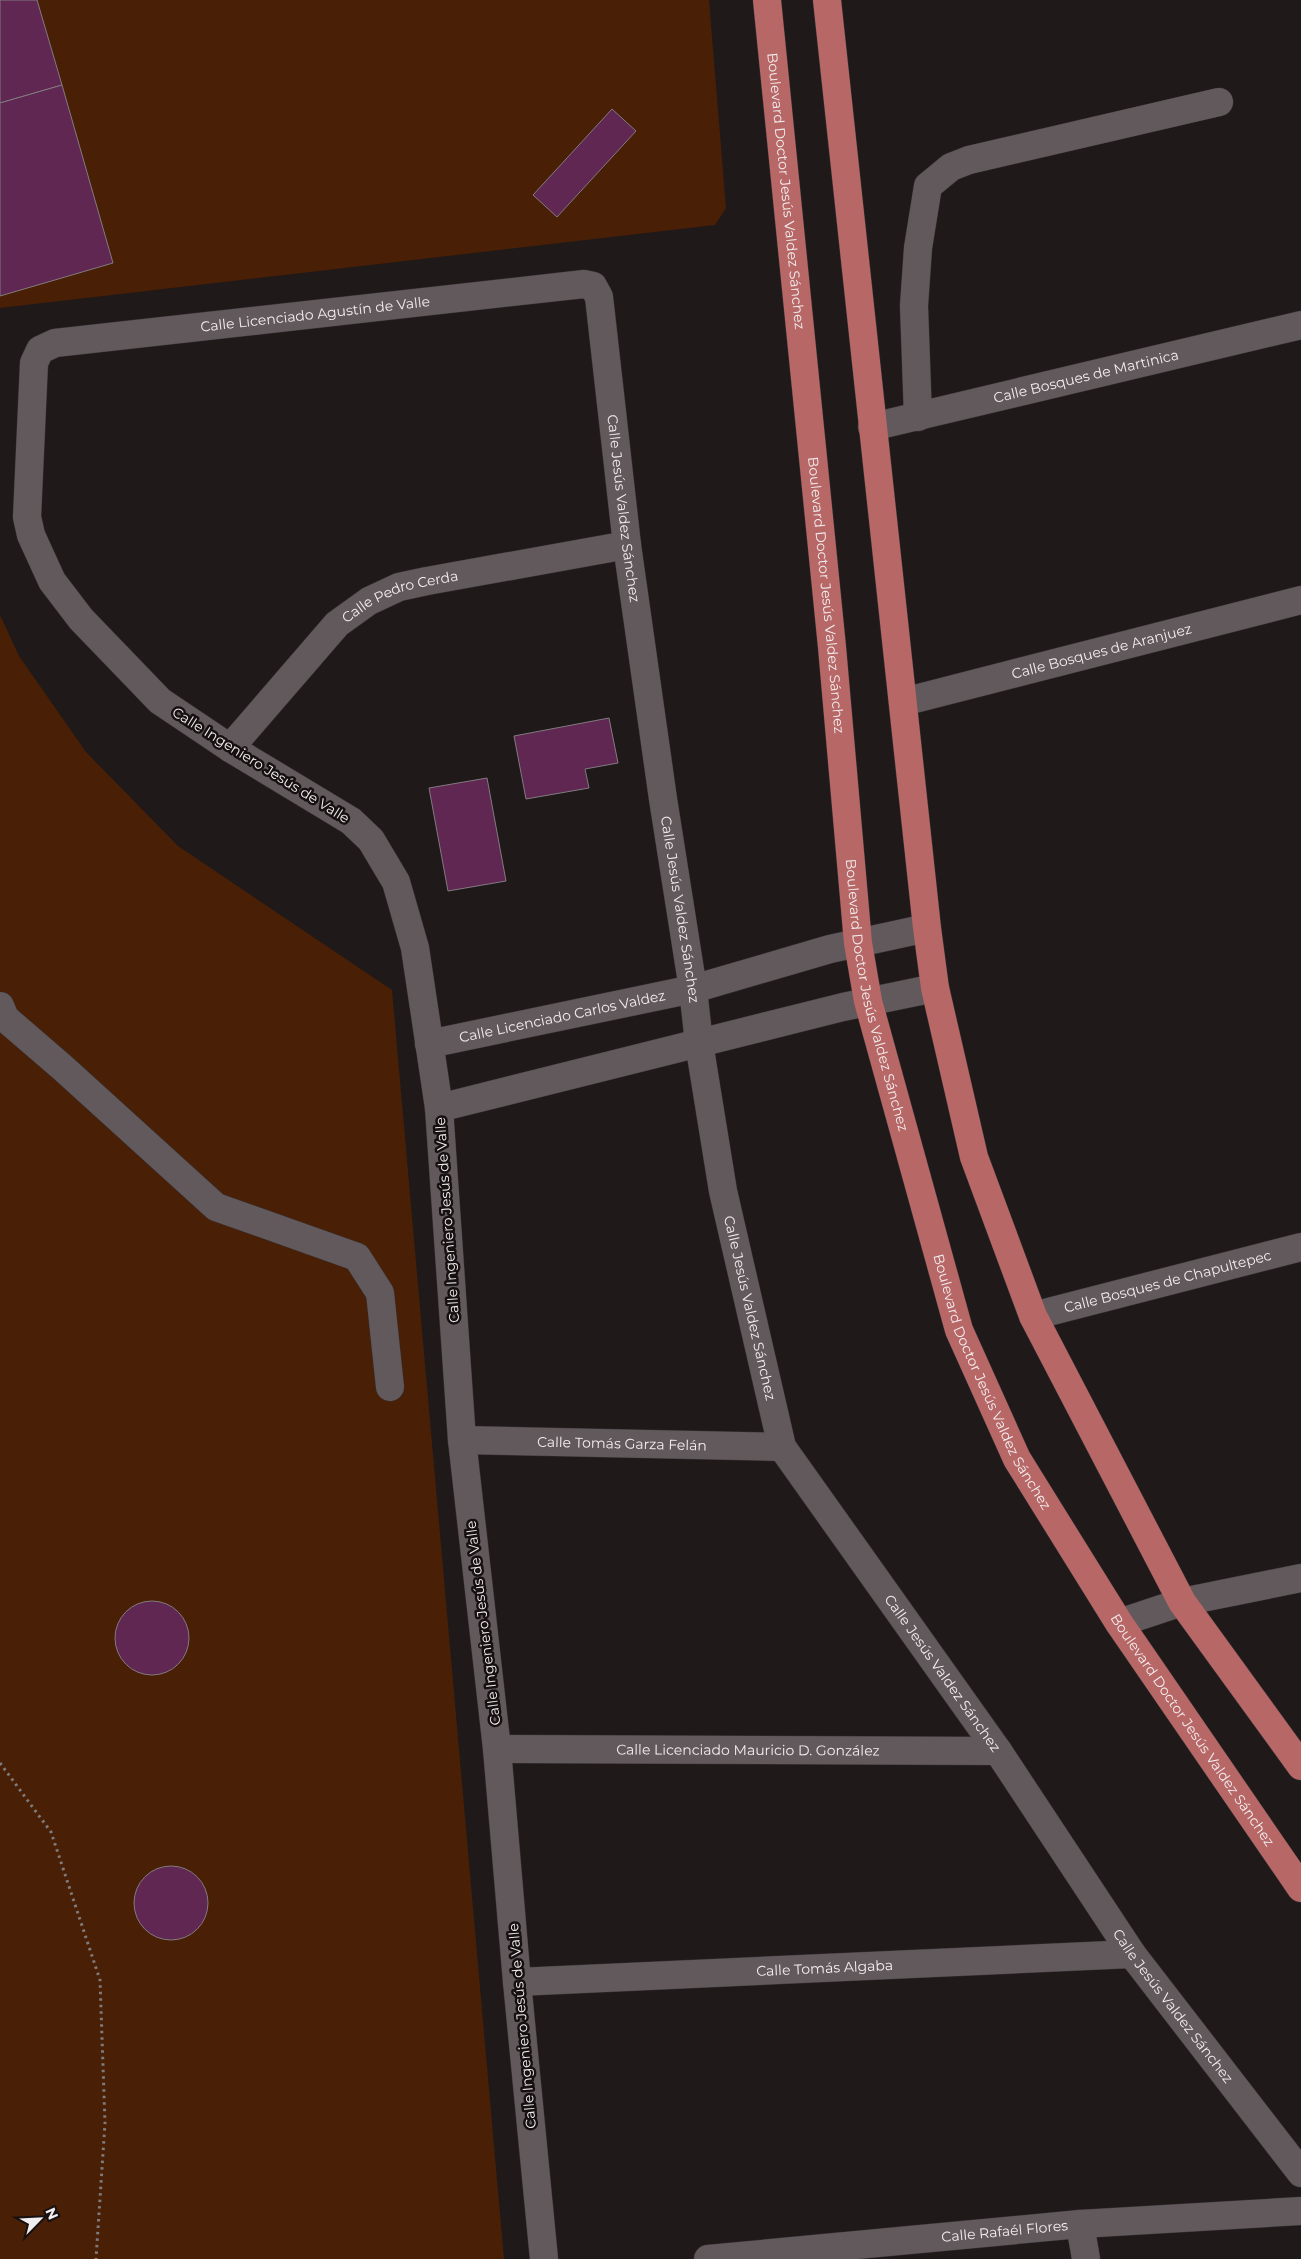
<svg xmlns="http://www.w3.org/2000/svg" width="1301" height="2259" viewBox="0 0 1301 2259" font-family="Montserrat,sans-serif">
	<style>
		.green { fill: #491f05 }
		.building { fill: #5f2752; stroke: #827b80 }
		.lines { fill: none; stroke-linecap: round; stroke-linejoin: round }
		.minor-casing { stroke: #383335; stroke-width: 29 }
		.major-casing { stroke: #383335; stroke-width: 29 }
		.path { stroke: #7f7a7b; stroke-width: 3; stroke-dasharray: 2.5 4; stroke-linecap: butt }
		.minor { stroke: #62595c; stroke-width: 28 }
		.major { stroke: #b76766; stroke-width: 28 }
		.labels { text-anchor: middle; stroke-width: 5; stroke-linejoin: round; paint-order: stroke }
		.street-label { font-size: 14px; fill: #f2edef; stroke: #161011 }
	</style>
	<rect width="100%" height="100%" fill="#1f191a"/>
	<g class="green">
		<path d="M0,0H709L726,208L715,225L0,308Z"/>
		<path d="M0,615L19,656L86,752L178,846L392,990L504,2259H0Z"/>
	</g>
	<g class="building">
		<path d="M0,0H37L62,85L0,103Z"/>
		<path d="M62,85L113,263L0,296V103Z"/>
		<path d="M612,109L636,131L557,217L533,195Z"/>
		<path d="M609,718L618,763L585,769L589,788L526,799L514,736Z"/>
		<path d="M487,778L506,881L448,891L429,788Z"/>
		<circle cx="152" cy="1638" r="37"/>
		<circle cx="171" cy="1903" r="37"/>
	</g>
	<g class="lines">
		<g class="minor-casing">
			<g id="minor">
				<path d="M918,417L914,306L918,248L928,186L951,167L969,160L1219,102"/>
				<path id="s1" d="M872,427L1301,325"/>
				<path id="s2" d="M903,702L1301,600"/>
				<path id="s3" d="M230,748L337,624L369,601L399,587L427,581L627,545"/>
				<path d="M0,1006L5,1018L63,1068L216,1207L357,1257L380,1293L390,1387"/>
				<path id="s4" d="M429,1044L693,989L830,949L927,928"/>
				<path d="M439,1108L843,1007L935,988"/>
				<path id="s5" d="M1033,1316L1301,1247"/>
				<path id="s6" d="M462,1440L782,1447"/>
				<path d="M1119,1623L1182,1602L1301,1578"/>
				<path id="s7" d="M497,1749L998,1751"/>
				<path id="s8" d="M517,1982L1132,1954"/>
				<path d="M1080,2224L1086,2259"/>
				<path id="s9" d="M544,2259L517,1982L497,1749L462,1440L439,1108L415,948L396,882L371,840L351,821L230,748L160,701L81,619L52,581L31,535L27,517L34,363L40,350L55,343L584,284L593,286L599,297L627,545L663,799L693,989L699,1043L723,1191L782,1447L998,1751L1132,1954L1301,2173"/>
				<path id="s10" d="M708,2259L1080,2224L1301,2211"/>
			</g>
		</g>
		<g class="major-casing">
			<g id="major">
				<path id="s11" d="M767,0L832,647L858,943L868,1001L959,1330L1017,1459L1119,1623L1301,1888"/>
				<path d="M827,0L927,928L935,988L974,1157L1033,1316L1182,1602L1301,1766"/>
			</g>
		</g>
		<path class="path" d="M0,1763L51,1832L100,1980L105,2123L96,2259"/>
		<use href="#minor" class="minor"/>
		<use href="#major" class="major"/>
	</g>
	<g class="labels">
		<g class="street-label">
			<text dy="5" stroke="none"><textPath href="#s11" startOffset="192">Boulevard Doctor Jesús Valdez Sánchez</textPath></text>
			<text dy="5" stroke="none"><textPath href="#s9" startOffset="2366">Calle Licenciado Agustín de Valle</textPath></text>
			<text dy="5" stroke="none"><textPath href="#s1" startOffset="220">Calle Bosques de Martinica</textPath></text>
			<text dy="5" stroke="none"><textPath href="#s9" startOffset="2871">Calle Jesús Valdez Sánchez</textPath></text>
			<text dy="5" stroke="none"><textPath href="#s11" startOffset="598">Boulevard Doctor Jesús Valdez Sánchez</textPath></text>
			<text dy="5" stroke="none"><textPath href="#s3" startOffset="234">Calle Pedro Cerda</textPath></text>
			<text dy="5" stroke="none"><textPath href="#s2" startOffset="205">Calle Bosques de Aranjuez</textPath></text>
			<text transform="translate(261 765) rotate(32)" y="5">Calle Ingeniero Jesús de Valle</text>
			<text dy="5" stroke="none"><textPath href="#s9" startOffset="3276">Calle Jesús Valdez Sánchez</textPath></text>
			<text dy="5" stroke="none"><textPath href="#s11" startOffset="1002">Boulevard Doctor Jesús Valdez Sánchez</textPath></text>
			<text dy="5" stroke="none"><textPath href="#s4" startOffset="136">Calle Licenciado Carlos Valdez</textPath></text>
			<text transform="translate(447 1220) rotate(-94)" y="5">Calle Ingeniero Jesús de Valle</text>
			<text dy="5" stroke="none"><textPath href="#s5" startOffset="139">Calle Bosques de Chapultepec</textPath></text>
			<text dy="5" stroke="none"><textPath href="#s9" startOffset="3681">Calle Jesús Valdez Sánchez</textPath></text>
			<text dy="5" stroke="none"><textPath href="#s11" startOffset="1408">Boulevard Doctor Jesús Valdez Sánchez</textPath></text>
			<text dy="5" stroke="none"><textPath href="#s6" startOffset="160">Calle Tomás Garza Felán</textPath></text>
			<text transform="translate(483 1623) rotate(-97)" y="5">Calle Ingeniero Jesús de Valle</text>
			<text dy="5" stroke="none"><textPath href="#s9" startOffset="4101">Calle Jesús Valdez Sánchez</textPath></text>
			<text dy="5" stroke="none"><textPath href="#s11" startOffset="1812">Boulevard Doctor Jesús Valdez Sánchez</textPath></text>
			<text dy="5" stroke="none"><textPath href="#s7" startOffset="251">Calle Licenciado Mauricio D. González</textPath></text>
			<text dy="5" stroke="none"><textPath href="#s8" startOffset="308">Calle Tomás Algaba</textPath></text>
			<text dy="5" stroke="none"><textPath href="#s9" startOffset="4506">Calle Jesús Valdez Sánchez</textPath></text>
			<text transform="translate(522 2026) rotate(-95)" y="5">Calle Ingeniero Jesús de Valle</text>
			<text dy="5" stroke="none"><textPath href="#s10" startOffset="298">Calle Rafaél Flores</textPath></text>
		</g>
	</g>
	<g transform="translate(40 2219) rotate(66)" stroke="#161011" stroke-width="4" paint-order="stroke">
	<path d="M0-4L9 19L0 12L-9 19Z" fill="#f2edef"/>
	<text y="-8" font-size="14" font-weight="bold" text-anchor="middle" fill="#f2edef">N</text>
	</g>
</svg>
